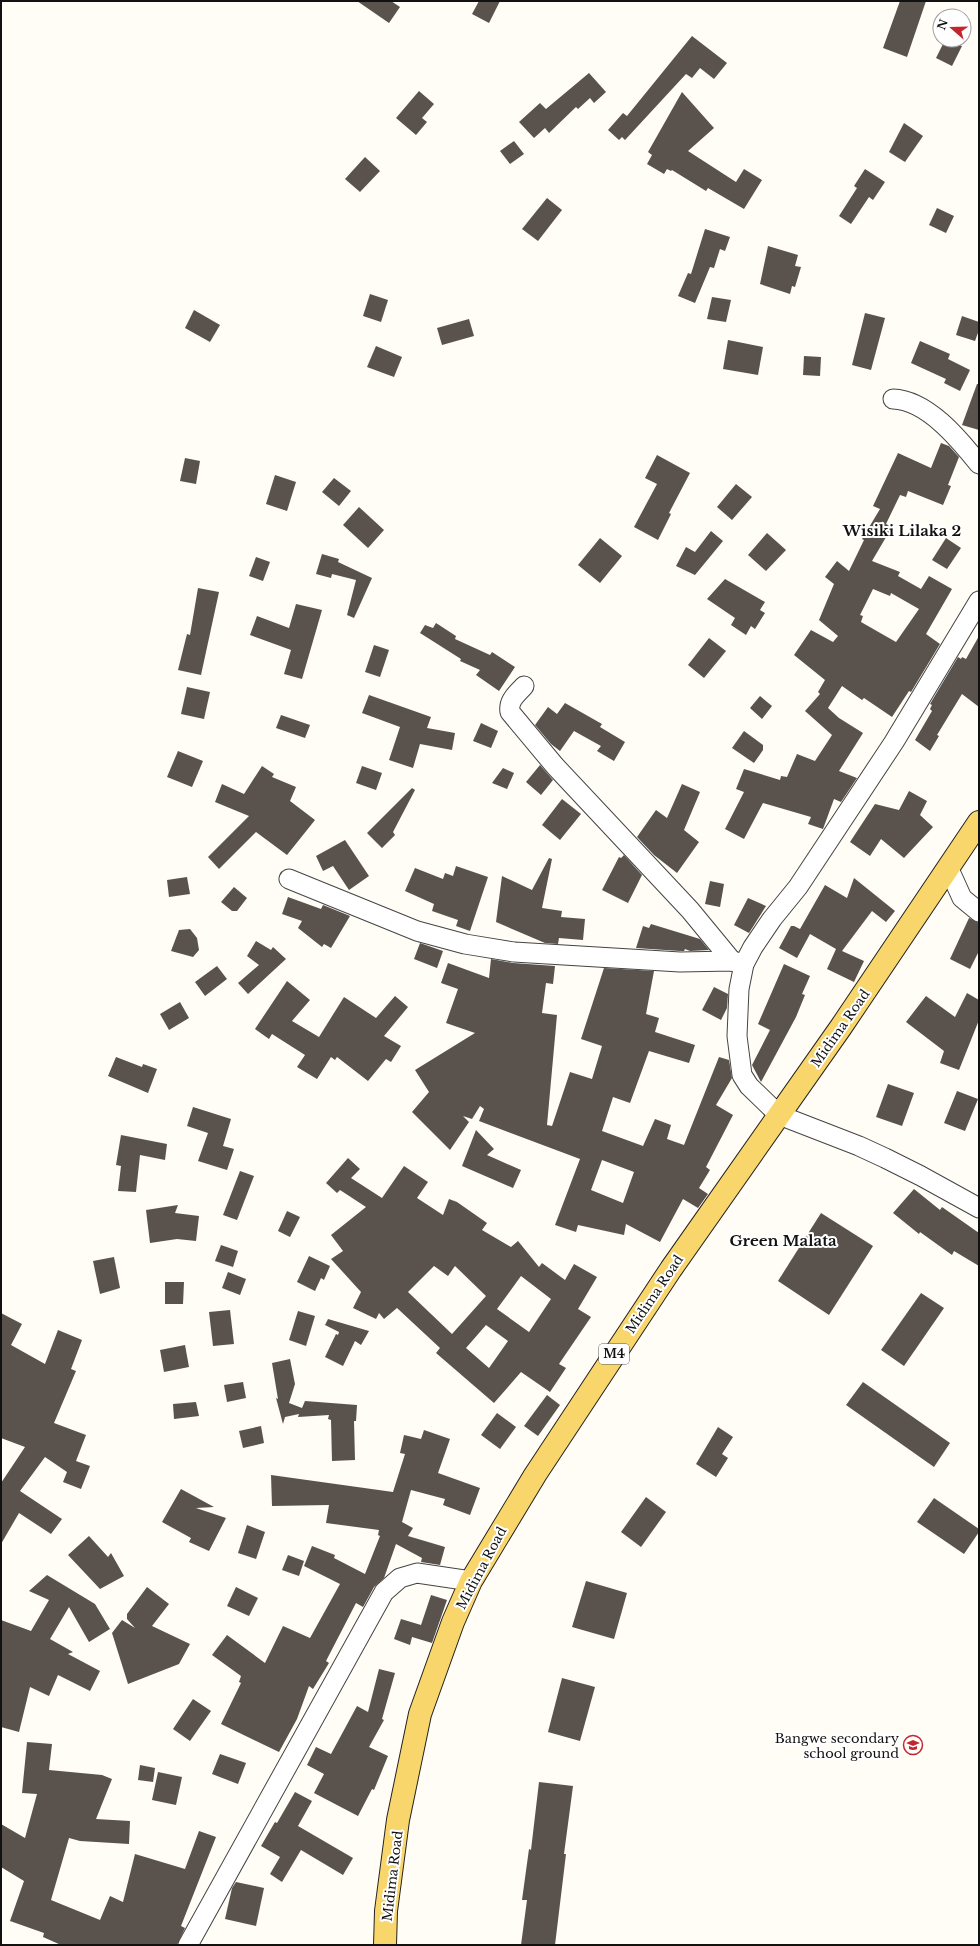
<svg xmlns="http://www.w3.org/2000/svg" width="980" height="1946" viewBox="0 0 980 1946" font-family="'Libre Baskerville',serif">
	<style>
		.building { fill: #5a524d; fill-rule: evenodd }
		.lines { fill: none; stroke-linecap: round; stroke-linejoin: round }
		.street-casing { stroke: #444; stroke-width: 21 }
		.primary-casing { stroke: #222; stroke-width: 24 }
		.street { stroke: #fff; stroke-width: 19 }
		.primary { stroke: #f9d66b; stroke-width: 22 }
		.labels { text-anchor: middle; stroke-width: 4; stroke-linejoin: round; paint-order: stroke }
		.shield { fill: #fff; stroke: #585858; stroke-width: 1 }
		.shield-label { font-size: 12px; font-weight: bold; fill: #111 }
		.street-label { font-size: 13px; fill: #111; stroke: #fff }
		.poi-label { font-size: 13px; fill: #111; stroke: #fff; text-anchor: end }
		.quarter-label { font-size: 15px; font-weight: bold; fill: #111; stroke: #fff }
	</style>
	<rect width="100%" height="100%" fill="#fffdf5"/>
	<g class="building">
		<path d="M357,1H391L400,7L389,23Z"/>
		<path d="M479,1H500L489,23L472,14Z"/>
		<path d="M900,1H926L907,57L883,48Z"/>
		<path d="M692,36L727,63L714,79L700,68L692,78L686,74L625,140L622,137L619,140L608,130L623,113L627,116Z"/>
		<path d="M945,40H949L962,46L952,66L936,58Z"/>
		<path d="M589,73L606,92L594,103L590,98L578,109L576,107L549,133L545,128L534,138L519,122L540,103L546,109Z"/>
		<path d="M419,91L434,104L422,118L427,122L416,135L396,118Z"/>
		<path d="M682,92L714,128L688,151L736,182L744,169L762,180L744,209L708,188L706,191L672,170L671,171L667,169L664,174L647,164L652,155L648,152Z"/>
		<path d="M904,123L923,136L905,162L889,152Z"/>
		<path d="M514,141L524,154L510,164L500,151Z"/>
		<path d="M365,157L380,171L360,192L345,179Z"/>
		<path d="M865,169L885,182L873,200L869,197L851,224L839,216L857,188L854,186Z"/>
		<path d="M547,198L562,210L538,241L522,229Z"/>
		<path d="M937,208L954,216L946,233L929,225Z"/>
		<path d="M705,229L730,237L725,251L720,249L714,268L710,267L695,303L678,296L688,273L691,274Z"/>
		<path d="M768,246L798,255L795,266L801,267L795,287L792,286L790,294L760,284Z"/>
		<path d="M370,294L388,300L381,322L363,316Z"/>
		<path d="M712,297L731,300L726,322L707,319Z"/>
		<path d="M194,310L220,325L210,342L185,328Z"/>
		<path d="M865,313L885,318L871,370L852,365Z"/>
		<path d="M962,316L979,322V330L975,341L956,335Z"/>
		<path d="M469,319L474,336L442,345L437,328Z"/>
		<path d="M728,340L763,347L758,375L723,369Z"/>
		<path d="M920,341L950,354L948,359L970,370L960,391L944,383L946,379L911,363Z"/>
		<path d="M376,346L402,357L394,377L367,367Z"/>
		<path d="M804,356L821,357L820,376L803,375Z"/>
		<path d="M977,384H979V430L962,425Z"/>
		<path d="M941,443L949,446L959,457L948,485L951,486L943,505L908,491L906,497L900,495L886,524L892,527L872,561L900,572L898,576L921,589L929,576L952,589L926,634L940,644L911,692L909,691L892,717L864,698L862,700L842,686L828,708L839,718L863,733L839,771L857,778L841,802L834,799L823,829L808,824L811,817L763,803L744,839L725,829L744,792L736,789L744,769L780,780L781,776L787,777L797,754L815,761L832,735L805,711L820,694L818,692L825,680L794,655L811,630L833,642L838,636L819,620L834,584L825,577L837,561L849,571L864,540L862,539L880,509L873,506L898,453L931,468ZM873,589L890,596L891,593L919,609L896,642L861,622L863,616L860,615Z"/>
		<path d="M657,455L690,473L669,513L671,514L658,540L634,527L657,484L645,478Z"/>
		<path d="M185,458L200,461L196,484L180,481Z"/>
		<path d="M275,475L296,482L287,511L266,504Z"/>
		<path d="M334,478L351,491L339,506L322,492Z"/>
		<path d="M736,484L752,497L732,520L717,507Z"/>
		<path d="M359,507L384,530L368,548L343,525Z"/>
		<path d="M711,531L723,541L695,575L676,566L686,547L695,552Z"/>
		<path d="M767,533L786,550L766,571L748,555Z"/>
		<path d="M600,538L622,556L600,583L578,565Z"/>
		<path d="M946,538L961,548L947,569L932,560Z"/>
		<path d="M322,554L339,559L338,562L372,578L354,618L347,615L356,580L332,574L331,578L316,574Z"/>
		<path d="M256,557L270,562L263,581L249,576Z"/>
		<path d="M725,579L765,602L760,610L765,613L755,629L751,626L746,635L731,625L735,618L707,599Z"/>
		<path d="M198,588L219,592L201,675L178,670L187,634L190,635Z"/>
		<path d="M296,604L322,610L302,679L284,674L291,650L250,635L257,616L289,628Z"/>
		<path d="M436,623L456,636L455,639L490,655L492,652L515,667L499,691L476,675L480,670L460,661L461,659L420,633L425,625L433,628Z"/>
		<path d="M979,636V707L962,694L937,735L939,736L930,751L915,740L932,711L930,709L932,705L930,704L958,657L961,659L962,657L966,659Z"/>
		<path d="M709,638L726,651L704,678L688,665Z"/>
		<path d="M374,645L389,650L380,677L365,672Z"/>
		<path d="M187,687L210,692L204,719L181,714Z"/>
		<path d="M369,695L431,717L427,728L455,733L452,750L420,744L413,768L389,760L400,727L362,713Z"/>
		<path d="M760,696L772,706L762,719L750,708Z"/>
		<path d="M565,703L602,724L600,727L625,742L614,761L597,751L601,746L574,731L560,751L551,744L535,725L548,707L557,714Z"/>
		<path d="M281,715L310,725L305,738L276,728Z"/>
		<path d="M481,723L498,731L491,748L473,741Z"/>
		<path d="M744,731L763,745V750L754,763L732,748Z"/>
		<path d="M178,751L203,761L192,787L167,777Z"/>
		<path d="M540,765L553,780L541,795L526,782Z"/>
		<path d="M262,766L274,774L272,777L296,787L290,801L315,820L287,855L256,832L219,869L208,857L249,816L215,802L222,784L244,794Z"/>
		<path d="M362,766L382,773L376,790L356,783Z"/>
		<path d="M503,768L514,773L507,789L492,783Z"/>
		<path d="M682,784L700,792L684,830L699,842L677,873L654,855L637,837L656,810L667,818Z"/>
		<path d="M412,788L415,790L393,832L395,835L382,848L367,833Z"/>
		<path d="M909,791L927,801L920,815L933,827L904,858L881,839L870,856L850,842L875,804L899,810Z"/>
		<path d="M562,799L581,814L560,840L542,825Z"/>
		<path d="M345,840L369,876L349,890L333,866L323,871L316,856Z"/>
		<path d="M624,855L642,875L628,903L602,890L619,857L621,858Z"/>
		<path d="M549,858L552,859L542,908L562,911L561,917L585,919L583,940L559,938L558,944L545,943L496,922L502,876L532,890Z"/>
		<path d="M456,866L488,877L470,931L456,926L458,920L432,911L434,904L405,891L415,868L443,879L445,873L453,876Z"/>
		<path d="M187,877L190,894L169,897L167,880Z"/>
		<path d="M854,878L895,911L886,922L872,911L842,951L864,961L854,982L827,969L836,949L810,934L797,958L779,948L791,926H794L800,929L825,885L847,898Z"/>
		<path d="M710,881L724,884L720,907L705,904Z"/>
		<path d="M234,887L247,898L237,911H232L221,902Z"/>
		<path d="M288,897L321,909L323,905L350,916L331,948L324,944L322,947L298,928L302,921L282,914Z"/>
		<path d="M748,898L766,906L749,933L734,925Z"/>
		<path d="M969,918L979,923V951L970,969L950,959Z"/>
		<path d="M651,924L700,939L709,950L690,951L685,949L684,951H680L636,948L643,926L649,928Z"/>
		<path d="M190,929L197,938L199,950L193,957L171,951L179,930Z"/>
		<path d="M256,941L271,950L273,947L286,959L248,994L238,983L259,965L247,956Z"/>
		<path d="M420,943L443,951L437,968L414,959Z"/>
		<path d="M491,959L513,963L555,966L553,984L546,983L542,1013L557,1015L547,1125L552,1126L570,1072L592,1079L602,1046L581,1039L604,968L654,971L646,1014L659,1018L655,1032L695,1045L689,1063L649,1051L630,1103L613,1097L602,1131L643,1146L655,1119L671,1125L667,1139L684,1145L719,1057L729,1060L732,1078L716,1105L733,1115L706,1167L710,1170L699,1188L708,1194L698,1208L683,1199L660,1242L626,1224L624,1235L578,1225L576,1232L555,1225L580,1159L479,1121L484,1109L480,1106L472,1119L463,1116L469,1122L450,1150L412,1112L429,1092L415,1070L475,1033L446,1023L458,989L441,983L448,963L489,978ZM602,1160L634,1172L623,1203L591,1190Z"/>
		<path d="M784,964L810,976L802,994L805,995L796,1017L761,1082L752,1065L770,1030L758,1024Z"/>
		<path d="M217,966L227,979L205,996L195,982Z"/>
		<path d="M287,981L310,1000L292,1021L319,1037L344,997L376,1018L395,996L408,1007L384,1036L401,1046L391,1062L386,1059L368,1081L337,1057L335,1060L331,1057L317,1079L297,1067L305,1055L272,1034L269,1039L255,1029Z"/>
		<path d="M714,987L728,994L727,1008L721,1020L702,1010Z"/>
		<path d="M967,993L979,1000V1020L959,1070L940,1063L944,1051L906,1022L926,996L955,1017Z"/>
		<path d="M180,1002L189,1018L169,1030L160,1014Z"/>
		<path d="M116,1057L142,1067L143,1064L157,1069L148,1093L108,1076Z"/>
		<path d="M888,1084L914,1093L902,1126L876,1117Z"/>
		<path d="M957,1091L978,1099L965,1131L944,1123Z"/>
		<path d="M193,1107L231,1119L223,1146L234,1149L227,1170L198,1161L208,1133L187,1126Z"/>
		<path d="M476,1130L494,1149L487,1155L521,1170L513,1188L462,1166Z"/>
		<path d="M121,1135L167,1144L165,1160L140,1155L136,1192L118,1191L121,1166L116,1165Z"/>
		<path d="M348,1158L360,1169L351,1178L382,1198L404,1166L428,1182L417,1198L443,1215L449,1199L457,1202L487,1223L482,1230L511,1247L518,1241L539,1267L542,1263L565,1280L574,1264L597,1277L578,1309L591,1317L559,1364L566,1368L550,1392L521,1372L494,1403L436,1353L440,1348L397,1308L384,1319L379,1313L376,1319L353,1308L361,1292L331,1259L343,1251L331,1235L366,1207L340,1190L337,1193L326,1183ZM434,1266L448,1276L455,1266L486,1296L452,1334L408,1292ZM521,1276L551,1299L529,1332L497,1309ZM486,1325L508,1341L489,1368L466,1348Z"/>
		<path d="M240,1171L254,1176L237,1220L223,1215Z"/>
		<path d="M914,1189L940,1210L942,1207L979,1233V1266L954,1251L952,1255L920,1232L919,1234L893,1213Z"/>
		<path d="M178,1205L175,1213L199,1216L196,1241L177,1239L150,1243L146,1210Z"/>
		<path d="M287,1211L300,1217L290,1237L278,1231Z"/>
		<path d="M821,1213L873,1246L829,1315L778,1281Z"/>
		<path d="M221,1245L238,1251L233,1267L215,1261Z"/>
		<path d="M309,1256L330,1266L324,1280L321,1278L315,1291L297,1282Z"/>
		<path d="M114,1257L120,1288L100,1294L93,1261Z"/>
		<path d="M228,1272L246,1279L240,1295L222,1288Z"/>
		<path d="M165,1282H184L183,1304H165Z"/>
		<path d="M921,1293L944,1308L904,1366L881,1350Z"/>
		<path d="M230,1310L234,1344L213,1346L209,1312Z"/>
		<path d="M298,1311L315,1316L306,1346L289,1340Z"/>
		<path d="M1,1313L22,1324L11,1345L45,1364L58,1330L82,1340L71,1369L76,1371L54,1423L86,1435L76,1461L90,1466L81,1489L63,1482L67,1472L45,1457L20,1491L62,1519L51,1534L19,1513L1,1544V1483L25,1447L1,1438Z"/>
		<path d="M328,1319L369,1331L361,1345L355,1341L343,1366L325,1357L336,1334L338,1335L339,1332L325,1325Z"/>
		<path d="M185,1345L189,1367L164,1372L160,1350Z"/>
		<path d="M290,1359L295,1384L289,1403L302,1408L305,1401L357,1405L356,1421H354L355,1460L332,1461L331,1420L328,1419L329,1415L298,1417L299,1414L285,1417L283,1424L276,1398L278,1399L272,1363Z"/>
		<path d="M243,1382L246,1398L227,1402L224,1385Z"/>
		<path d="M863,1382L950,1443L934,1467L846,1405Z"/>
		<path d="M547,1395L560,1405L538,1436L524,1426Z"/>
		<path d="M196,1402L199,1416L174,1419L173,1404Z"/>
		<path d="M497,1413L516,1427L500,1449L481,1435Z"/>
		<path d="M261,1426L264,1443L243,1448L239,1431Z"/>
		<path d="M718,1427L733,1437L722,1454L728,1458L716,1477L696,1464Z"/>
		<path d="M424,1430L450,1439L438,1473L480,1488L470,1515L443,1505L445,1499L411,1490L402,1522L413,1528L408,1536L445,1547L440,1565L421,1562L422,1558L396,1544L384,1578L374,1587L363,1607L356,1603L326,1661L329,1663L313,1689L309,1686L297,1719L279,1752L221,1724L241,1683L239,1682L241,1676L212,1655L227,1635L265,1663L283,1626L310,1638L340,1584L304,1566L312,1546L335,1555L334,1558L365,1574L380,1536L378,1535L379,1530L326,1523L329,1505L272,1506L271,1475L393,1492L405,1454L400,1453L404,1435L421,1439Z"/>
		<path d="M181,1489L214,1507L196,1508L226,1518L209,1551L189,1542L191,1538L162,1522Z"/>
		<path d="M646,1497L666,1512L641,1547L621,1532Z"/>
		<path d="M934,1498L979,1529V1532L964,1554L917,1522Z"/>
		<path d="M247,1525L265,1532L256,1559L238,1553Z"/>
		<path d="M89,1536L108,1557L111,1553L124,1576L100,1589L68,1555Z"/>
		<path d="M288,1555L304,1561L299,1576L282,1570Z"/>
		<path d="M47,1575L95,1604L110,1629L89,1642L69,1607L50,1639L73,1652L68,1654L100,1671L90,1691L58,1675L49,1696L30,1687L19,1732L1,1727V1620L31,1631L49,1600L29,1591Z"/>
		<path d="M586,1581L627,1593L614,1639L572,1627Z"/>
		<path d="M147,1587L169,1604L152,1626L190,1644L179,1664L128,1684L112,1633L122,1620L135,1628L127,1619V1614Z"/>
		<path d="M236,1587L258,1598L249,1616L227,1606Z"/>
		<path d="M431,1595L447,1600L432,1643L412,1637L410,1645L394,1639L401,1619L421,1625Z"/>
		<path d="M379,1669L395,1673L382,1719L384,1720L369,1747L388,1756L374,1790L372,1789L358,1816L314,1793L324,1774L307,1765L316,1747L331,1754L357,1706L368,1712Z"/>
		<path d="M562,1678L595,1687L580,1741L548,1732Z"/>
		<path d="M193,1699L211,1711L190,1741L173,1729Z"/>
		<path d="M27,1742L52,1744L49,1770L102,1775L112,1779L96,1819L130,1821L129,1844L80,1841L69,1838L51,1900L100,1920L110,1896L123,1902L135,1854L185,1869L199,1831L216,1837L181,1926L185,1928L177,1945H61L43,1937L44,1933L10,1921L24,1881L1,1867V1824L25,1838L37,1794L22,1793Z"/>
		<path d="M220,1754L246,1763L238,1784L212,1774Z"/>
		<path d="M140,1765L155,1768L153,1782L138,1780Z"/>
		<path d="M158,1772L182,1777L176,1805L152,1800Z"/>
		<path d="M539,1782L573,1786L564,1854H566L555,1945H521L527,1900H522L529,1849L531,1850Z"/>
		<path d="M295,1792L312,1801L298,1826L353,1858L343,1875L301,1850L282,1882L270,1874L280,1857L261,1846L275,1822L277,1823Z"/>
		<path d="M236,1882L264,1888L256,1926L225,1919L232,1888Z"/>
	</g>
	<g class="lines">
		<g class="street-casing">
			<g id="street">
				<path d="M893,399C927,400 959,439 979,464"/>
				<path d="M979,601L894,742L798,887L772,919L753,947L744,964L739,989L737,1036L742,1075L749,1086L779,1115L859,1146L885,1158L921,1176L979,1208"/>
				<path d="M524,686C517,694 508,700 510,712L555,766L690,910L732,961"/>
				<path d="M948,867L962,898L979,912"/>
				<path d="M289,879L417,931L465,944L514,952L680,962L732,961L744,964"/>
				<path d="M188,1945L384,1592L400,1578L417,1573L471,1581"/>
			</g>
		</g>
		<g class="primary-casing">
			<path id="primary" d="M385,1945L386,1911L398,1820L420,1714L453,1622L471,1581L535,1475L671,1269L841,1027L979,822"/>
		</g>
		<use href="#street" class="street"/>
		<use href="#primary" class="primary"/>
	</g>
	<defs>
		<g id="school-ring" transform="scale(1)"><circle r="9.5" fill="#fff" stroke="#c4262e" stroke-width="1.5"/><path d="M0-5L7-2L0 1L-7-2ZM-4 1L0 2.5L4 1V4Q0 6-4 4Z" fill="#c4262e"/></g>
	</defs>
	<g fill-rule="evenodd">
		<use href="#school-ring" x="913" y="1745"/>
	</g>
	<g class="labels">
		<rect class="shield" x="599" y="1344" width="30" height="20" rx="3"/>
		<g class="shield-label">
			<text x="614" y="1358">M4</text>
		</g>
		<g class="street-label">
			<text transform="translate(840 1028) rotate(-55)" y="5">Midima Road</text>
			<text transform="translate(654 1294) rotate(-56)" y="5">Midima Road</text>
			<text transform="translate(481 1568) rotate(-62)" y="5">Midima Road</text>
			<text transform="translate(392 1876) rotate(-83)" y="5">Midima Road</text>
		</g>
		<g class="poi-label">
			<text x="899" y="1743">Bangwe secondary<tspan x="899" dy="15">school ground</tspan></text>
		</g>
		<g class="quarter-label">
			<text x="902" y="536">Wisiki Lilaka 2</text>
			<text x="783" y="1246">Green Malata</text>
		</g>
	</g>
	<rect width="980" height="1946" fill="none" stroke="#111111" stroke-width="4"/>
	<g transform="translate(952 28) rotate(290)"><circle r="19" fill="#ffffff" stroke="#a0a0a0"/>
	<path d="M0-3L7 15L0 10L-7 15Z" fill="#c4262e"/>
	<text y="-6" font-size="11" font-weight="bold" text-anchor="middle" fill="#111111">N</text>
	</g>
</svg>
